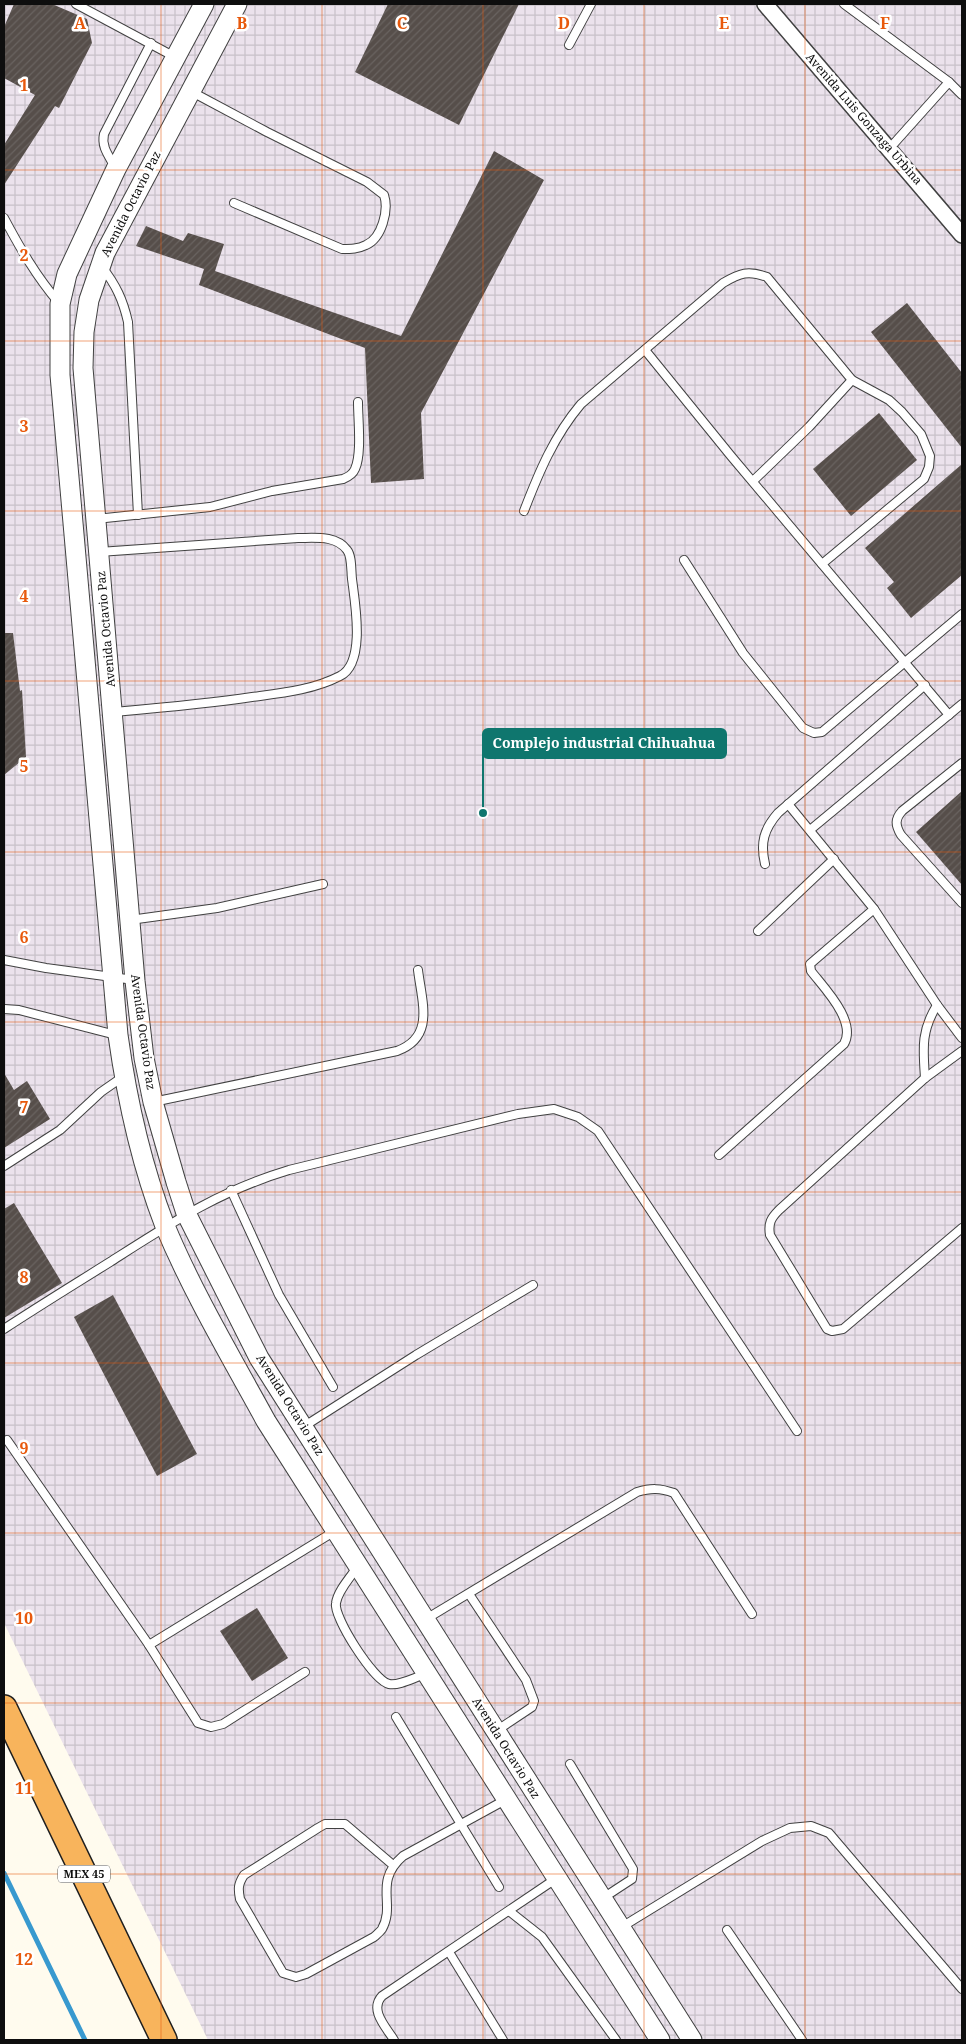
<svg xmlns="http://www.w3.org/2000/svg" width="966" height="2044" viewBox="0 0 966 2044" font-family="'Noto Serif',serif">
	<style>
		.industrial { fill: url(#industrial-grid) }
		.lines { fill: none; stroke-linecap: round; stroke-linejoin: round }
		.stream { stroke: #3899cf; stroke-width: 5 }
		.building { fill: url(#building-hatch) }
		.service-casing { stroke: #414141; stroke-width: 10 }
		.minor-casing { stroke: #414141; stroke-width: 18 }
		.tertiary-casing { stroke: #414141; stroke-width: 21 }
		.trunk-casing { stroke: #1f1f1f; stroke-width: 28 }
		.service { stroke: #fff; stroke-width: 8 }
		.minor { stroke: #fff; stroke-width: 15 }
		.tertiary { stroke: #fff; stroke-width: 19 }
		.trunk { stroke: #f8b45c; stroke-width: 25 }
		.grid { fill: none; stroke: #e8590c; stroke-width: 1; stroke-opacity: 0.55 }
		.labels { text-anchor: middle; stroke-width: 5; stroke-linejoin: round; paint-order: stroke }
		.shield { fill: #fff; stroke: #565656; stroke-width: 1 }
		.shield-label { font-size: 11px; font-weight: bold; fill: #0e0e0e }
		.street-label { font-size: 12px; fill: #0e0e0e; stroke: #fff }
		.grid-label { font-size: 16px; text-anchor: middle; font-weight: bold; fill: #e8590c; stroke: #fff; stroke-width: 5; stroke-linejoin: round; paint-order: stroke }
		.leader { fill: none; stroke: #0f766e; stroke-width: 2 }
		.callout-dot { fill: #0f766e; stroke: #fff; stroke-width: 2 }
		.callout { fill: #0f766e; stroke: #0f766e; stroke-width: 2 }
		.callout-label { font-size: 14px; text-anchor: middle; font-weight: bold; fill: #fff }
	</style>
	<defs>
		<pattern id="industrial-grid" width="8" height="8" patternUnits="userSpaceOnUse" patternTransform="scale(1.25)"><rect width="8" height="8" fill="#ebe2ec"/><path d="M0 4h8M4 0v8" fill="none" stroke="#c8c1c9"/></pattern>
		<pattern id="building-hatch" width="6" height="6" patternUnits="userSpaceOnUse" patternTransform="scale(1.25)"><rect width="6" height="6" fill="#564e4a"/><path d="M-1 1l2-2M0 6l6-6M5 7l2-2" fill="none" stroke="#696360"/></pattern>
	</defs>
	<rect width="100%" height="100%" fill="#fffbee"/>
	<path class="industrial" d="M4,4H962V2040H208L4,1623Z"/>
	<g class="lines">
		<path class="stream" d="M4,1873L85,2040"/>
	</g>
	<g class="building">
		<path d="M14,4H52L87,19L92,43L59,108L55,106L4,185V145L35,95L4,78V27Z"/>
		<path d="M388,4H519L459,125L355,72Z"/>
		<path d="M494,151L544,180L421,413L424,479L371,483L365,348L199,285L204,269L136,246L146,226L183,241L188,233L224,244L215,271L401,336Z"/>
		<path d="M907,303L962,373V448L871,332Z"/>
		<path d="M879,413L917,460L851,516L813,469Z"/>
		<path d="M962,464V575L911,618L887,588L894,582L865,548Z"/>
		<path d="M4,633H13L20,691L22,690L26,757L4,775Z"/>
		<path d="M962,791V885L916,832Z"/>
		<path d="M4,1073L14,1090L27,1081L50,1119L4,1148Z"/>
		<path d="M14,1203L62,1283L4,1318V1209Z"/>
		<path d="M113,1295L197,1454L157,1476L74,1317Z"/>
		<path d="M257,1608L288,1658L252,1681L220,1631Z"/>
	</g>
	<g class="lines">
		<g class="service-casing">
			<g id="service">
				<path d="M76,4L175,57"/>
				<path d="M844,4L949,82"/>
				<path d="M569,45L591,4"/>
				<path d="M192,92L267,132L367,182L384,195C389,210 382,238 366,245C358,249 351,249 342,249L234,203"/>
				<path d="M889,149L949,82L962,95"/>
				<path d="M115,167C109,156 101,147 104,134L151,43"/>
				<path d="M4,218C20,248 36,276 59,303"/>
				<path d="M102,267C116,285 123,300 128,322L138,515"/>
				<path d="M645,350L731,456L949,715"/>
				<path d="M753,481L809,427L852,380"/>
				<path d="M524,511C539,472 554,436 581,404L723,283C740,273 748,270 767,277L852,380L889,400L902,412L921,434L930,456L929,467L924,479L822,564"/>
				<path d="M96,519L210,507L272,491L343,479C348,477 353,474 355,469C362,454 358,420 358,402"/>
				<path d="M99,552L298,538C315,538 336,535 347,550C352,556 351,571 352,579C355,603 366,663 340,676C313,690 282,693 252,697C206,704 159,708 113,712"/>
				<path d="M684,560L743,653L803,728L814,733L822,732L962,614"/>
				<path d="M962,763L902,811C895,819 895,825 901,835L962,903"/>
				<path d="M788,804L874,909L937,1005L962,1038"/>
				<path d="M810,830L962,704"/>
				<path d="M765,864C760,843 764,829 778,813L925,685"/>
				<path d="M130,920L217,908L323,884"/>
				<path d="M758,931L834,859"/>
				<path d="M4,960L46,968L134,980"/>
				<path d="M4,1009L19,1010L116,1035"/>
				<path d="M962,1051L925,1078L779,1210C771,1218 768,1223 770,1235L827,1329L832,1331L843,1329L962,1228"/>
				<path d="M925,1078C923,1048 921,1031 937,1005"/>
				<path d="M153,1102L397,1051C435,1037 422,1003 418,970"/>
				<path d="M719,1155L844,1044C857,1021 824,988 811,971L810,964L874,909"/>
				<path d="M4,1166L60,1130L101,1092L124,1076"/>
				<path d="M231,1190L279,1295L333,1387"/>
				<path d="M4,1329C39,1306 75,1284 110,1262C171,1223 219,1191 289,1170L518,1114L554,1109L578,1117L598,1131L797,1431"/>
				<path d="M303,1427L416,1355L533,1285"/>
				<path d="M7,1440L149,1645L198,1723L211,1727L223,1724L305,1672"/>
				<path d="M357,1567C351,1577 338,1590 336,1603C333,1617 374,1681 389,1684C400,1686 415,1677 426,1674"/>
				<path d="M469,1594L526,1680L534,1701L532,1707L496,1731"/>
				<path d="M426,1619L637,1492C651,1488 660,1488 674,1493L752,1614"/>
				<path d="M149,1645L335,1531"/>
				<path d="M396,1717L499,1887"/>
				<path d="M570,1764L633,1869L632,1879L603,1898"/>
				<path d="M393,1865L345,1824H325L318,1828L244,1875C238,1884 238,1889 240,1899L283,1973L296,1977L306,1974L374,1937C376,1935 380,1932 382,1929C396,1904 373,1882 403,1856L507,1799"/>
				<path d="M509,1911L542,1937L616,2040"/>
				<path d="M620,1928L762,1841L790,1828L811,1826L829,1833L962,1989"/>
				<path d="M727,1930L802,2040"/>
				<path d="M449,1952L503,2040"/>
				<path d="M394,2040C386,2027 369,2010 382,1996L557,1878"/>
			</g>
		</g>
		<g class="minor-casing">
			<path id="minor" d="M765,4L962,235"/>
		</g>
		<g class="tertiary-casing">
			<g id="tertiary">
				<path d="M204,4L116,169L67,274L60,304V375L118,1035C127,1100 141,1164 165,1226C193,1293 231,1357 266,1421L660,2040"/>
				<path d="M237,4L105,253L89,300L84,332L83,368L135,981L144,1058L153,1102L176,1182L186,1213L259,1358L692,2040"/>
			</g>
		</g>
		<g class="trunk-casing">
			<path id="trunk" d="M4,1708L164,2040"/>
		</g>
		<use href="#service" class="service"/>
		<use href="#minor" class="minor"/>
		<use href="#tertiary" class="tertiary"/>
		<use href="#trunk" class="trunk"/>
	</g>
	<path class="grid" d="M161,4V2040M322,4V2040M483,4V2040M644,4V2040M805,4V2040M4,170H962M4,341H962M4,511H962M4,681H962M4,852H962M4,1022H962M4,1192H962M4,1363H962M4,1533H962M4,1703H962M4,1874H962"/>
	<g class="labels">
		<rect class="shield" x="58" y="1865.5" width="52" height="17" rx="4"/>
		<g class="shield-label">
			<text x="84" y="1878">MEX 45</text>
		</g>
		<g class="street-label">
			<text transform="translate(864 119) rotate(49)" y="4">Avenida Luis Gonzaga Urbina</text>
			<text transform="translate(131 204) rotate(-63)" y="4">Avenida Octavio Paz</text>
			<text transform="translate(106 629) rotate(-95)" y="4">Avenida Octavio Paz</text>
			<text transform="translate(143 1032) rotate(82)" y="4">Avenida Octavio Paz</text>
			<text transform="translate(290 1405) rotate(58)" y="4">Avenida Octavio Paz</text>
			<text transform="translate(506 1748) rotate(58)" y="4">Avenida Octavio Paz</text>
		</g>
	</g>
	<g class="grid-label">
		<text x="80" y="29">A</text>
		<text x="242" y="29">B</text>
		<text x="402" y="29">C</text>
		<text x="564" y="29">D</text>
		<text x="724" y="29">E</text>
		<text x="885" y="29">F</text>
		<text x="24" y="91">1</text>
		<text x="24" y="261">2</text>
		<text x="24" y="432">3</text>
		<text x="24" y="602">4</text>
		<text x="24" y="772">5</text>
		<text x="24" y="943">6</text>
		<text x="24" y="1113">7</text>
		<text x="24" y="1283">8</text>
		<text x="24" y="1454">9</text>
		<text x="24" y="1624">10</text>
		<text x="24" y="1794">11</text>
		<text x="24" y="1965">12</text>
	</g>
	<path class="leader" d="M483 813L483 743"/>
	<circle class="callout-dot" cx="483" cy="813" r="5"/>
	<rect class="callout" x="483" y="729" width="243" height="29" rx="5"/>
	<g class="callout-label">
		<text x="604" y="748">Complejo industrial Chihuahua</text>
	</g>
	<rect width="966" height="2044" fill="none" stroke="#0e0e0e" stroke-width="10"/>
</svg>
